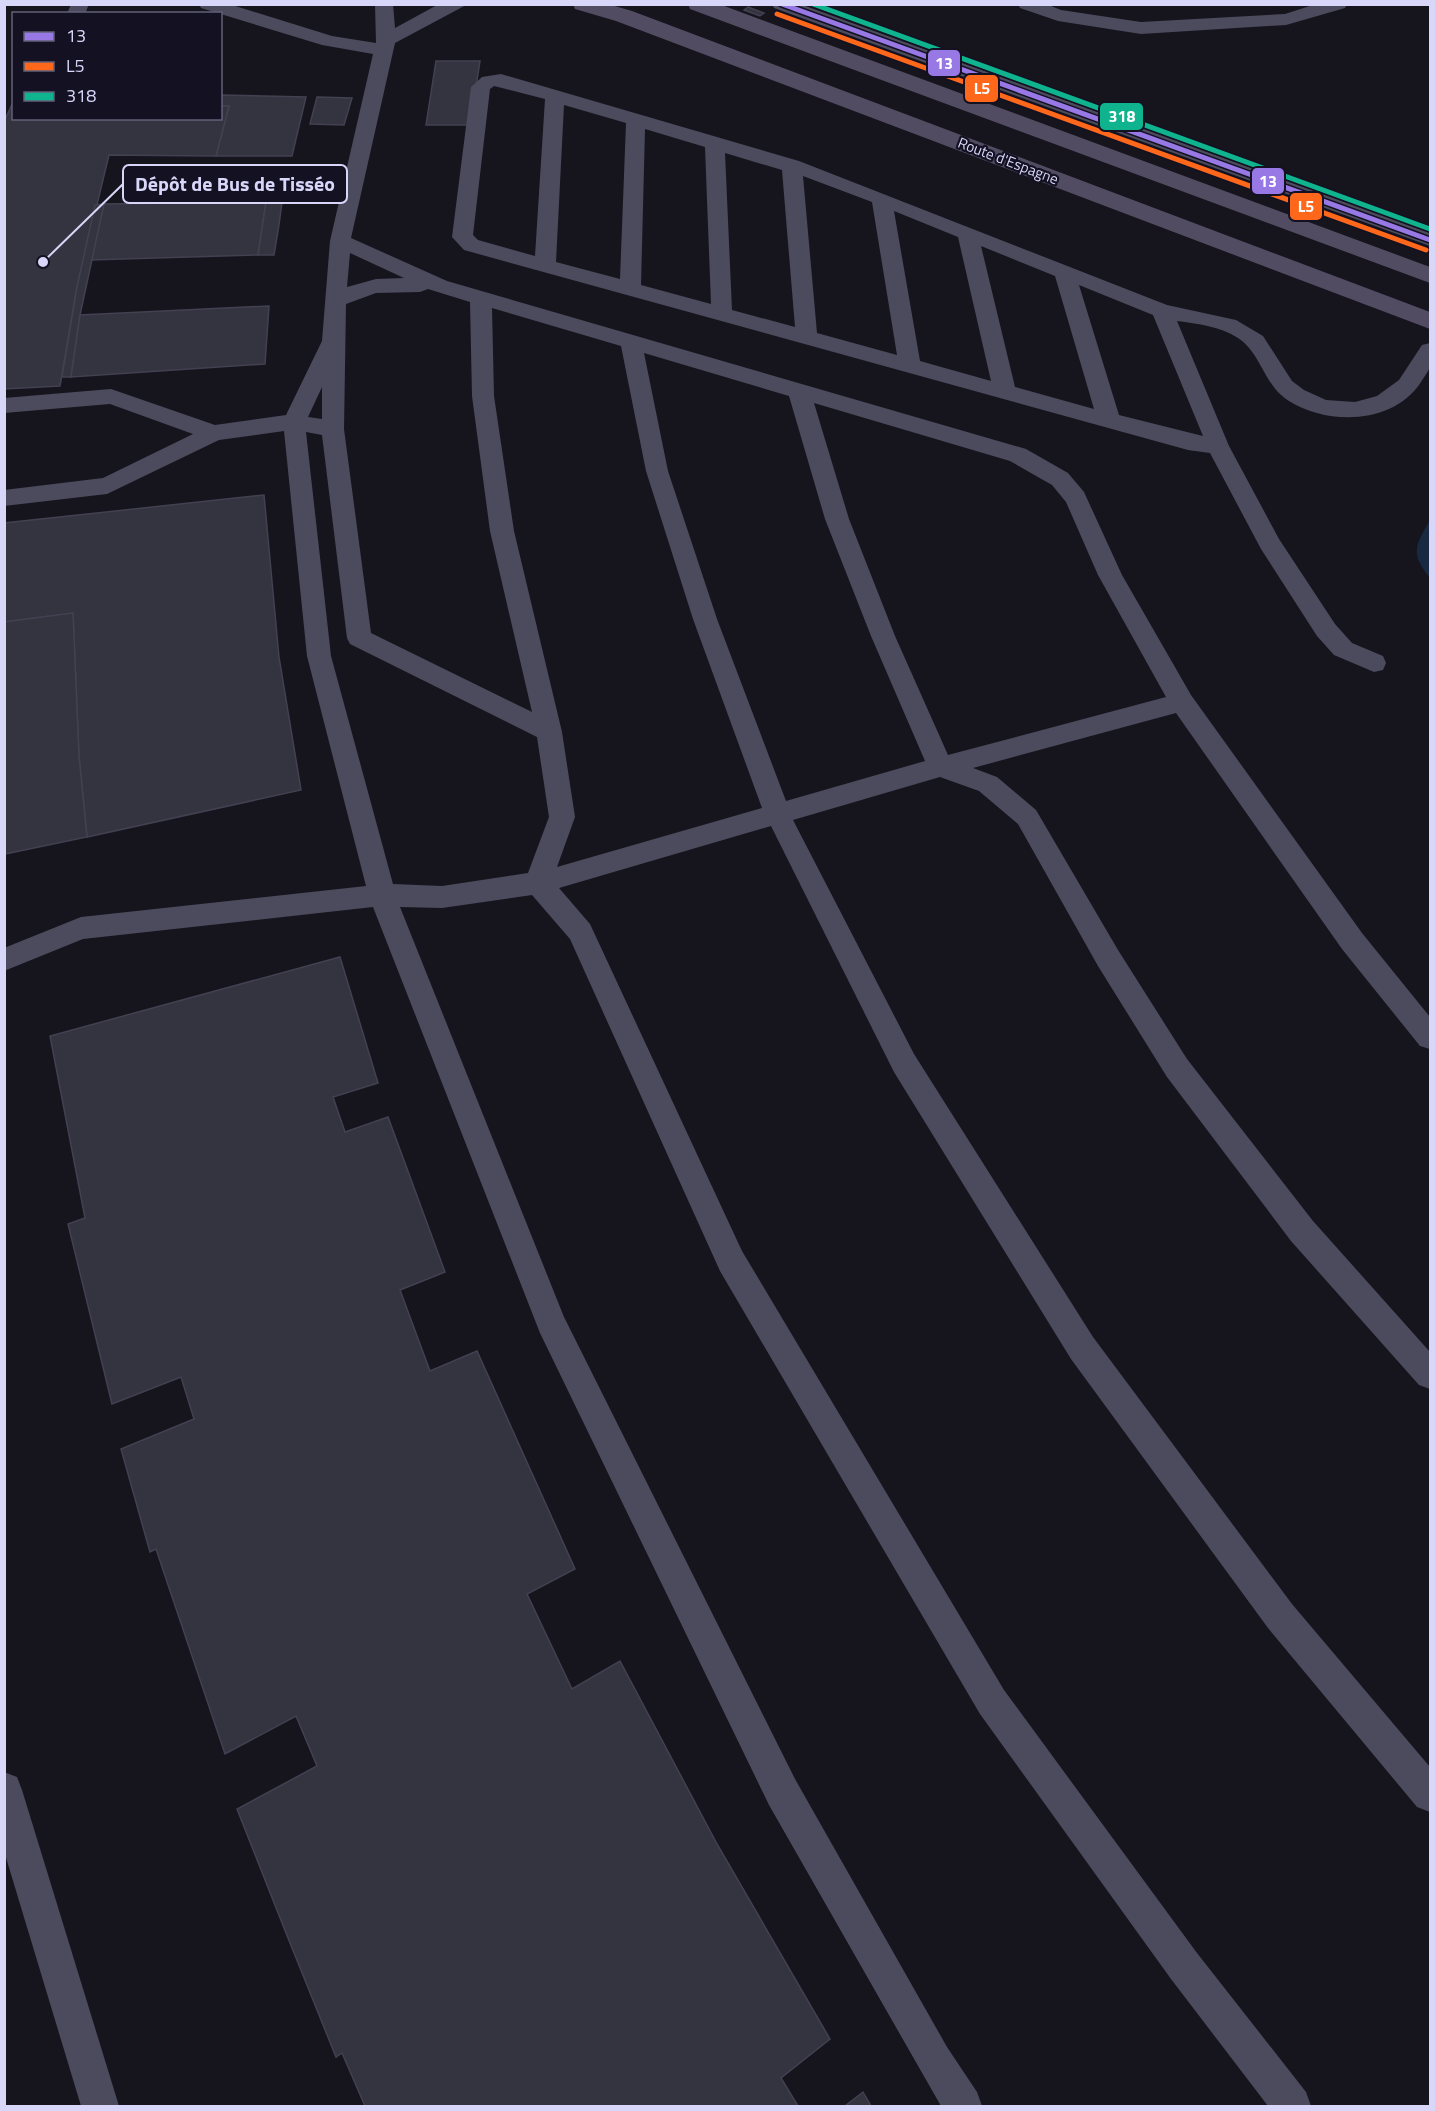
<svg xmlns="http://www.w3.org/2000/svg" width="1435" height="2111" viewBox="0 0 1435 2111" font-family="'Titillium Web',sans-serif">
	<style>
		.water { fill: #172a42 }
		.building { fill: #343340; stroke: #434151; stroke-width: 1.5 }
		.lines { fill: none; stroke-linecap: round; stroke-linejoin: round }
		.lane { fill: #4b4b5d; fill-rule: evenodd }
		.primary { fill: #524c62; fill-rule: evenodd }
		.bus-1-casing { stroke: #131122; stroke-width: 8 }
		.bus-2-casing { stroke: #131122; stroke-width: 8 }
		.bus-3-casing { stroke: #131122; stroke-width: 8 }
		.bus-1 { stroke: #9778e5; stroke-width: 5 }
		.bus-2 { stroke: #ff671b; stroke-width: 5 }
		.bus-3 { stroke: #0fb48e; stroke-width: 5 }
		.labels { text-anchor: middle; stroke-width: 4.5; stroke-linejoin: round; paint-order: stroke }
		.far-street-label { font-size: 15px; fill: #d8d7f9; stroke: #131122 }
		.leader { fill: none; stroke: #d8d7f9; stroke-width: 2 }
		.callout-dot { fill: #d8d7f9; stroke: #131122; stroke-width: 2 }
		.callout { fill: #131122; stroke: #d8d7f9; stroke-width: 2 }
		.callout-label { font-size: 20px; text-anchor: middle; font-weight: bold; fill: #d8d7f9 }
		.line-badge { stroke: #131122; stroke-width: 2 }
		.badge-label { font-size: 16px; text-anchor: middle; font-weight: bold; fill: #fff }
	</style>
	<rect width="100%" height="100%" fill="#16151e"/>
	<path class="water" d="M1430,520V578C1410,553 1415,546 1430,520Z"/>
	<g class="building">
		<path d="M748,7L764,13L760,16L744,10Z"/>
		<path d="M436,61H480L470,125H426Z"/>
		<path d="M220,95L306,97L292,156H216L229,106H220Z"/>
		<path d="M317,97L352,98L344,125L310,124Z"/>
		<path d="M14,100V118H220V106H229L216,156L109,155L77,287L60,386L4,389V122Z"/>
		<path d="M266,202L258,255L90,260L104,204Z"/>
		<path d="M266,202H282L279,225L274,255H258Z"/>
		<path d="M104,204L80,315L71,377H62L77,287L95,205Z"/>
		<path d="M269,306L265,364L71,377L80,315Z"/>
		<path d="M264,495L279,657L301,790L87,837L79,756L73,613L4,622V523Z"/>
		<path d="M73,613L79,756L87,837L5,854L4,622Z"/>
		<path d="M340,957L378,1083L333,1097L345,1132L388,1117L445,1272L400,1290L430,1371L477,1351L575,1569L527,1594L572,1689L620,1661L717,1844L830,2039L781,2078L798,2106H365L342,2053L336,2057L286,1933L237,1809L317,1766L296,1716L225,1754L156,1549L150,1552L121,1449L194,1419L181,1377L112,1404L68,1224L85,1218L50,1036Z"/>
		<path d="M863,2092L871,2106H845Z"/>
	</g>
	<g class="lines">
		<g class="lane">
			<path d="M71,4H89L85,14H67Z"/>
			<path d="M199,4H229L332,36L376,43L375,4H393L395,28L439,4H468L395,43L351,238L447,281L1026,449L1068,473L1084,492L1122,575L1191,695L1362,933L1430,1017V1049L1420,1046L1342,949L1176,713L973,768L997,777L1036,810L1118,950L1187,1059L1313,1221L1430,1352V1389L1419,1385L1291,1241L1167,1077L1098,966L1018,824L979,791L940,777L793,820L914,1054L1093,1337L1292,1604L1430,1767V1812L1417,1807L1268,1628L1071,1359L894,1072L771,826L559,888L590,924L742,1251L1004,1690L1197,1953L1306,2092L1311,2106H1268L1171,1979L980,1714L720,1271L570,939L532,895L442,908L400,907L564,1317L795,1779L947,2047L977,2092L982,2106H941L769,1805L540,1333L373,907L83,939L4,971V948L81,917L366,886L307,656L284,431L219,440L107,494L4,506V490L103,478L193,434L110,404L4,413V398L111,389L215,425L286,415L322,341L330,241L373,54L322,45L201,8ZM350,253L404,278L376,279L347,287ZM428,289L470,302L472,396L490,531L532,712L371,633L344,429L346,304L376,293L420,292ZM492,308L621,346L646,471L693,619L762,808L557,867L575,817L562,732L514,531L494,396ZM644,353L789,396L825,519L871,636L925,761L786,801L717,619L668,471ZM322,387V419L308,417ZM814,403L1010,461L1052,485L1066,502L1098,575L1166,697L948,755L895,636L849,519ZM306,432L322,435L347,638L350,644L537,737L549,817L528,873L442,886L393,884L331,656Z"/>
			<path d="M772,4H800L1430,233V246L774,8Z"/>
			<path d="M1018,4H1046L1061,10L1141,22L1285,14L1316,4H1347L1345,8L1286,25L1141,34L1058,21L1020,8Z"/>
			<path d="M501,74L799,161L1167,305L1236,320L1263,336L1292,381L1304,390L1326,400L1355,402L1377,396L1399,380L1422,345L1430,343C1430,350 1432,359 1430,366C1429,371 1424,377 1421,382C1394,424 1329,426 1289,401C1264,386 1262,354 1238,338C1220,326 1198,324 1177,321L1229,446L1279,539L1335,624L1352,643L1383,656L1386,663L1383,670L1374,672L1334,655L1317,636L1261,549L1210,453L1188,450L464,250L452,237L471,87L482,77ZM494,86L545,99L535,256L478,240L473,235L490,89ZM564,105L626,123L620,279L556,262ZM645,129L705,147L711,304L641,285ZM725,153L782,170L795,327L732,310ZM803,176L872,202L897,355L817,333ZM894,211L958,237L991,381L920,361ZM981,246L1055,276L1094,409L1015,387ZM1079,285L1153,315L1203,436L1119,415Z"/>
			<path d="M4,1772L17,1777L22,1790L119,2106H81L4,1851Z"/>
		</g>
		<g class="primary">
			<path d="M573,4H608L632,11L1430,312V329L616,21L575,9Z"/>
			<path d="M688,4H719L1430,267V283L690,9Z"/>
		</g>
		<g class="bus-1-casing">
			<path id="bus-1" d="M782,4L1430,240"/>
		</g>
		<g class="bus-2-casing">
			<path id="bus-2" d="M777,14L1426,250"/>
		</g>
		<g class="bus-3-casing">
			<path id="bus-3" d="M813,4L1430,229"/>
		</g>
		<use href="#bus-1" class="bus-1"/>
		<use href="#bus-2" class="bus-2"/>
		<use href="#bus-3" class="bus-3"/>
	</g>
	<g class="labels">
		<g class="far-street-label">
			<text transform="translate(1008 161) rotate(21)" y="5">Route d'Espagne</text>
		</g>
	</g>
	<path class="leader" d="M43 262L123 184"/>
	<circle class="callout-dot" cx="43" cy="262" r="6"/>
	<rect class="callout" x="123" y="165" width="224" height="38" rx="6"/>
	<g class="callout-label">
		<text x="235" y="191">Dépôt de Bus de Tisséo</text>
	</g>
	<g class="line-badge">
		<rect x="927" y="49" width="34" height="28" rx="6" fill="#9778e5"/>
		<rect x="964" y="74" width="35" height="29" rx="6" fill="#ff671b"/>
		<rect x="1099" y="102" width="45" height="29" rx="6" fill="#0fb48e"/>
		<rect x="1251" y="167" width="34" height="28" rx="6" fill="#9778e5"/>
		<rect x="1289" y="192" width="34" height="29" rx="6" fill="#ff671b"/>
	</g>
	<g class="badge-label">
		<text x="944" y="69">13</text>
		<text x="982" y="94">L5</text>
		<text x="1122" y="122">318</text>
		<text x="1268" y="187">13</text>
		<text x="1306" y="212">L5</text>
	</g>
	<rect width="1435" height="2111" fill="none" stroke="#d8d7f9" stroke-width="12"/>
	<rect x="12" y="12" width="210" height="108" fill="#131122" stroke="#626078" stroke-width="1.5"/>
	<rect x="24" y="32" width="30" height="9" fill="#9778e5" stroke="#626078" stroke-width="1.5"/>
	<text x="66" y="42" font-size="18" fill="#d8d7f9">13</text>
	<rect x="24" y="62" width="30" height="9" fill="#ff671b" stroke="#626078" stroke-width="1.5"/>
	<text x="66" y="72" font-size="18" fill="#d8d7f9">L5</text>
	<rect x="24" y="92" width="30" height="9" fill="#0fb48e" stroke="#626078" stroke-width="1.5"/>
	<text x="66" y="102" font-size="18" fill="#d8d7f9">318</text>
</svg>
